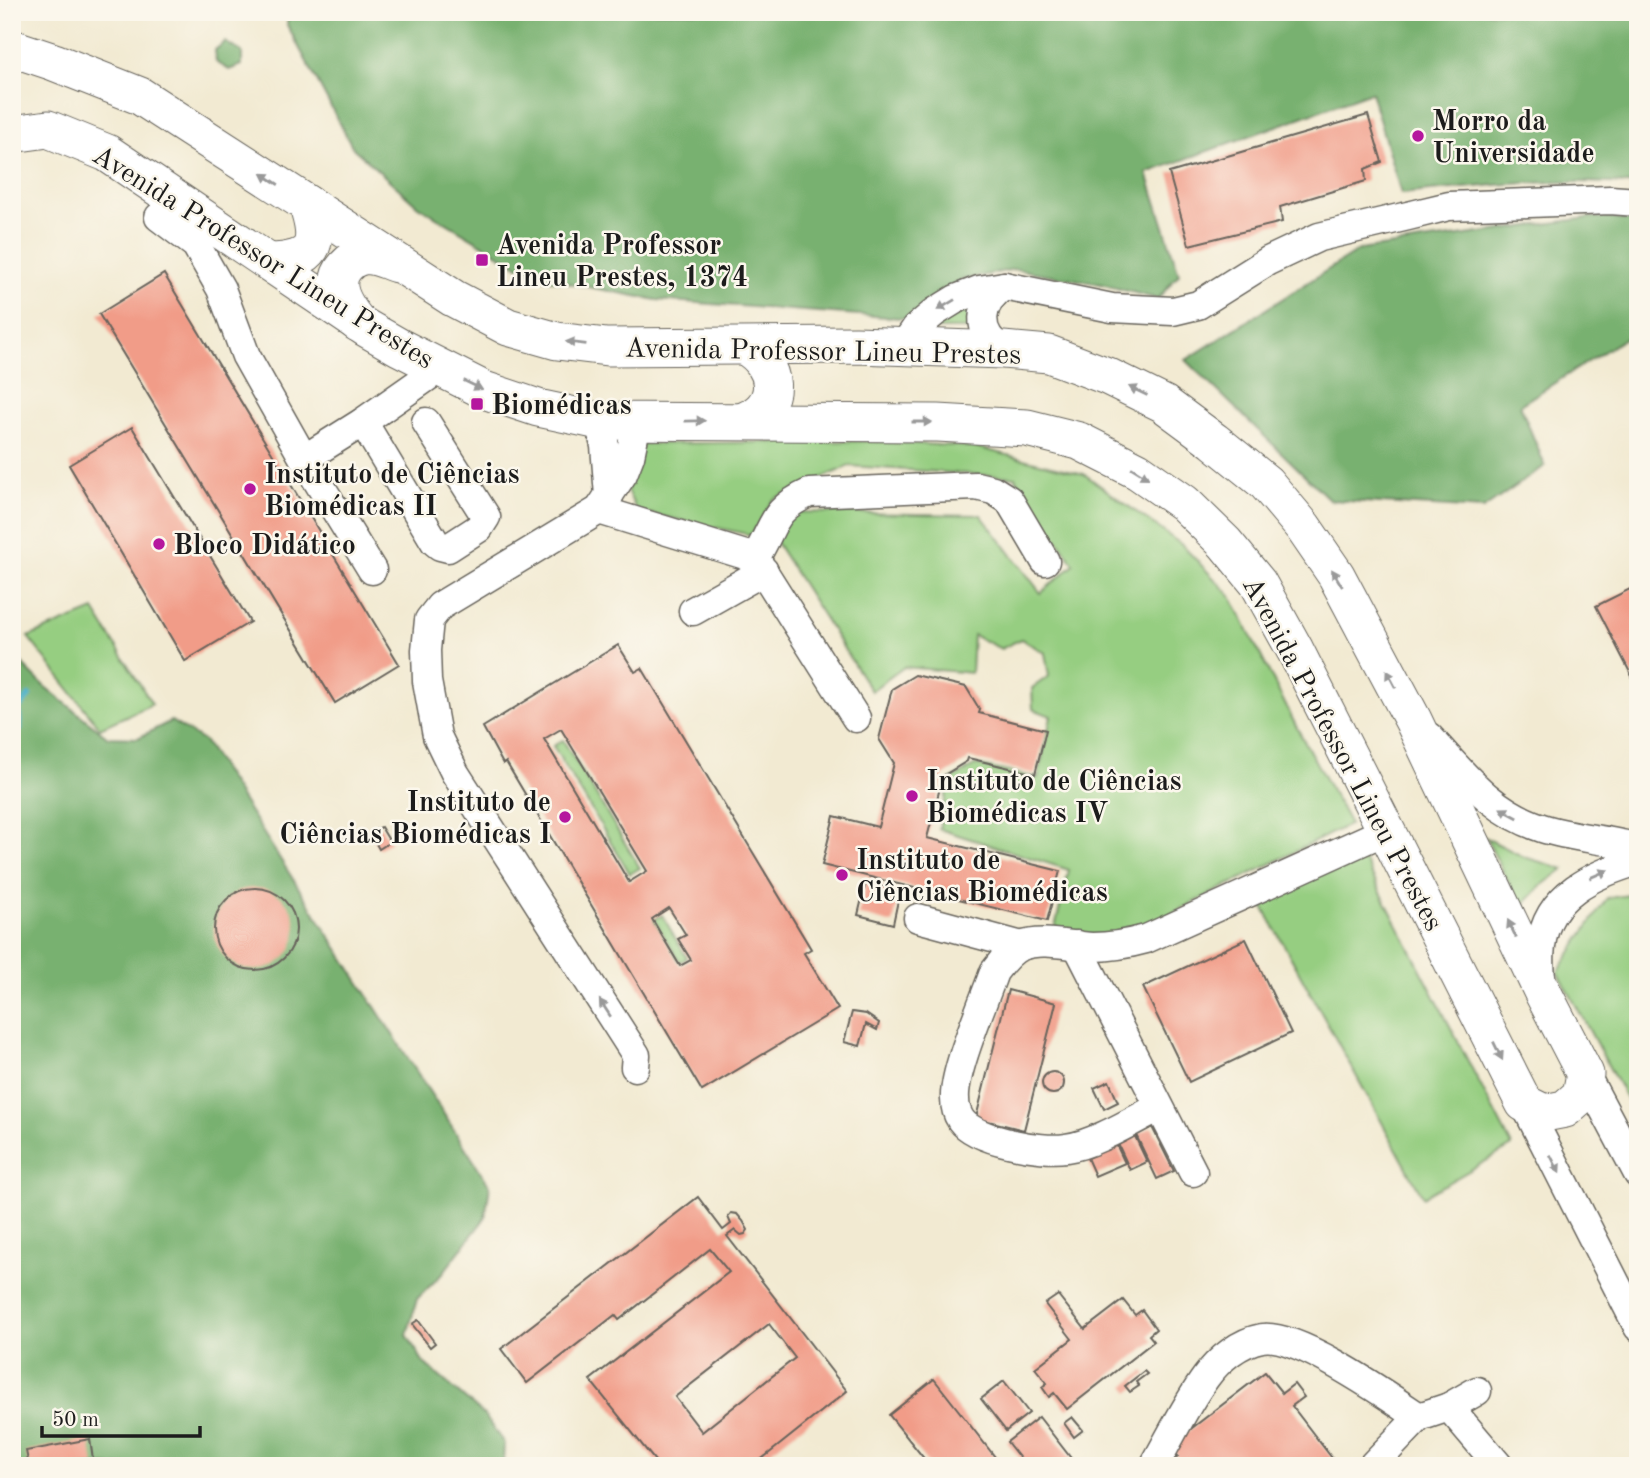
<svg xmlns="http://www.w3.org/2000/svg" width="1650" height="1478" viewBox="0 0 1650 1478" font-family="'Old Standard TT',serif">
	<style>
		.green { fill: #96ce81; stroke: #59754e; stroke-width: 2 }
		.forest { fill: #78b16f; stroke: #4a6646; stroke-width: 2 }
		.lines { fill: none; stroke-linecap: round; stroke-linejoin: round }
		.stream { stroke: #45adc4; stroke-width: 6 }
		.building { fill: #f19c88; fill-rule: evenodd }
		.minor-casing { stroke: #67645c; stroke-width: 31 }
		.major-casing { stroke: #67645c; stroke-width: 39 }
		.minor { stroke: #fff; stroke-width: 28 }
		.major { stroke: #fff; stroke-width: 37 }
		.oneway { fill: #999 }
		.poi-dot { fill: #b5179e; stroke: #fbf7ec; stroke-width: 2.5 }
		.labels { text-anchor: middle; stroke-width: 5; stroke-linejoin: round; paint-order: stroke }
		.poi-label { font-size: 28px; font-weight: bold; fill: #1c1c1c; stroke: #fbf7ec; text-anchor: start }
		.street-label { font-size: 28px; fill: #1c1c1c; stroke: #fbf7ec }
	</style>
	<rect width="100%" height="100%" fill="#fbf7ec"/>
	<filter id="ink" filterUnits="userSpaceOnUse"><feTurbulence type="fractalNoise" baseFrequency=".0143" numOctaves="2"/><feDisplacementMap in="SourceGraphic" scale="14" xChannelSelector="R" yChannelSelector="G"/><feConvolveMatrix kernelMatrix="1 2 1 2 8 2 1 2 1" color-interpolation-filters="sRGB"/></filter>
	<filter id="wash" filterUnits="userSpaceOnUse"><feTurbulence type="fractalNoise" baseFrequency=".00686" numOctaves="4" result="noise"/><feDisplacementMap in="SourceGraphic" scale="28" xChannelSelector="R" yChannelSelector="G"/><feGaussianBlur stdDeviation="1.57" result="paint"/><feColorMatrix in="noise" values="0 0 0 0 0 0 0 0 0 0 0 0 0 0 0 0 0 1.4 0 .05"/><feComposite in="paint" operator="in"/></filter>
	<g filter="url(#wash)">
		<rect width="100%" height="100%" fill="#f2ead2"/>
		<g class="green">
			<path d="M973,307L970,314L969,329H924Z"/>
			<path d="M866,441L975,447L1084,474L1182,545L1231,596L1297,728L1350,824L1129,935H1053L1069,870L939,829L949,781L976,765L1038,778L1051,716L1033,709L1032,688L1049,676L1045,653L1021,639L1001,649L973,635L971,673L904,667L871,691L775,541L792,512L981,515L1041,593L1074,564L1015,477L849,466L774,499L751,535L637,511L627,491L642,444Z"/>
			<path d="M94,610L152,704L100,728L28,637Z"/>
			<path d="M563,740L640,868L630,874L553,746Z"/>
			<path d="M1486,838L1524,857L1564,869L1541,886L1521,907Z"/>
			<path d="M1360,852L1512,1146L1423,1197L1258,898Z"/>
			<path d="M1638,894V1121L1558,972L1607,898Z"/>
			<path d="M662,915L687,958L680,962L654,920Z"/>
		</g>
		<g class="forest">
			<path d="M288,12H1638V185C1559,177 1479,186 1401,194L1371,92L1147,173L1179,274L1158,299L1101,284L1015,269L962,280L914,319L656,300L537,277L418,206L353,148L287,25Z"/>
			<path d="M225,42L242,52V65L229,70L216,62L215,50Z"/>
			<path d="M1594,217L1638,221V330L1520,405L1545,466L1483,509L1330,500L1186,360L1359,250Z"/>
			<path d="M12,663H21L44,686L108,737L138,738L171,721L205,742L490,1186L485,1218L442,1274L417,1299L407,1335L424,1363L484,1415L504,1443L503,1466H12Z"/>
		</g>
		<g class="lines">
			<path class="stream" d="M12,735L20,729L18,709L29,696"/>
		</g>
		<g id="blocks">
			<g class="building">
				<path d="M1368,115L1382,162L1365,169L1366,181L1280,207L1282,222L1189,245L1169,173Z"/>
				<path d="M164,274L399,664L335,703L99,314Z"/>
				<path d="M132,427L250,622L185,661L69,465Z"/>
				<path d="M1638,585V688L1596,606Z"/>
				<path d="M618,645L635,672L642,668L811,949L804,953L838,1009L702,1091L506,762L503,764L483,727ZM561,729L647,871L629,882L544,739ZM669,908L686,935L678,939L691,960L680,966L652,919Z"/>
				<path d="M915,675L966,687L980,710L979,713L1046,730L1035,774L968,758L967,761L943,776L927,838L1060,871L1047,921L822,865L834,816L878,827L894,763L879,739L892,689Z"/>
				<path d="M381,827L390,842L379,849L370,833Z"/>
				<path d="M866,882L900,891L893,924L858,915Z"/>
				<circle cx="255" cy="929" r="41"/>
				<path d="M1246,939L1291,1033L1189,1082L1143,987Z"/>
				<path d="M1008,990L1056,1003L1024,1130L976,1118Z"/>
				<path d="M852,1012L866,1014L879,1023L877,1030L866,1024L860,1046L844,1042Z"/>
				<circle cx="1053" cy="1083" r="11"/>
				<path d="M1109,1081L1118,1102L1104,1109L1094,1088Z"/>
				<path d="M1152,1127L1174,1171L1157,1179L1136,1135Z"/>
				<path d="M1134,1134L1147,1162L1130,1170L1117,1142Z"/>
				<path d="M1116,1144L1125,1163L1095,1176L1087,1158Z"/>
				<path d="M698,1197L723,1230L731,1224L728,1217L731,1213L737,1214L743,1221L748,1230L745,1234L741,1235L735,1230L727,1236L847,1391L753,1466H659L590,1380L729,1272L710,1249L619,1320L615,1315L527,1383L501,1349ZM769,1324L795,1358L702,1432L675,1397Z"/>
				<path d="M1058,1295L1085,1329L1123,1300L1135,1315L1142,1310L1156,1329L1149,1335L1154,1341L1067,1409L1054,1393L1049,1397L1042,1387L1047,1383L1035,1368L1072,1339L1045,1304Z"/>
				<path d="M418,1320L435,1343L430,1347L412,1324Z"/>
				<path d="M1144,1371L1147,1374L1136,1382L1139,1386L1130,1392L1125,1386Z"/>
				<path d="M1265,1372L1282,1393L1294,1384L1304,1397L1292,1406L1338,1466H1165L1178,1456L1170,1445Z"/>
				<path d="M934,1379L1002,1466H930L889,1415Z"/>
				<path d="M1004,1381L1029,1413L1006,1431L981,1399Z"/>
				<path d="M1039,1417L1077,1466H1026L1007,1442Z"/>
				<path d="M1072,1417L1083,1430L1074,1437L1064,1423Z"/>
				<path d="M90,1439L94,1466H29L26,1451Z"/>
			</g>
		</g>
	</g>
	<g filter="url(#ink)">
		<use href="#blocks" fill-opacity="0" stroke="#67645c" stroke-width="2"/>
		<g class="lines">
			<g class="minor-casing">
				<g id="minor">
					<path d="M159,217L196,245L221,289L246,356L304,459L372,570"/>
					<path d="M903,347L916,328L935,312L956,299L979,290L1004,286L1112,308L1173,311L1198,305L1268,261L1319,237L1408,216L1449,206L1610,200L1638,202"/>
					<path d="M1003,350C975,333 978,303 1004,286"/>
					<path d="M599,421L605,446L609,496"/>
					<path d="M363,422L435,542L440,546L448,548L479,528L486,517L426,422"/>
					<path d="M304,459L363,422L440,368"/>
					<path d="M599,510L755,558L856,718"/>
					<path d="M755,558C776,525 770,511 809,493L976,486L993,490L1009,500L1045,561"/>
					<path d="M693,611L764,571"/>
					<path d="M1429,737C1465,775 1490,811 1542,828C1573,838 1607,839 1638,848"/>
					<path d="M918,918L1022,946"/>
					<path d="M1077,945L1193,1172"/>
					<path d="M1541,984C1541,972 1539,959 1541,946C1547,894 1594,874 1638,861"/>
					<path d="M635,1067L636,1055L455,773L437,736L427,681L426,650L429,620L440,606L599,510L623,474L630,456L637,422"/>
					<path d="M1585,1074L1638,1174"/>
					<path d="M1524,1103L1638,1327"/>
					<path d="M1159,1107C1134,1120 1093,1145 1066,1148C1042,1152 976,1141 961,1120C957,1114 955,1106 955,1099C953,1072 984,1001 994,972C1002,962 1009,951 1021,946C1042,938 1070,946 1092,947C1111,947 1128,944 1146,939L1387,830"/>
					<path d="M1449,1407L1499,1466"/>
					<path d="M1154,1466C1171,1436 1186,1404 1206,1377C1219,1359 1240,1342 1262,1338C1297,1332 1389,1397 1419,1417"/>
					<path d="M1372,1466L1419,1417L1449,1407L1477,1391"/>
				</g>
			</g>
			<g class="major-casing">
				<g id="major">
					<path d="M12,48L54,62L140,96L453,298L508,327L557,341L607,347L856,345L1003,350L1049,354L1107,376L1164,404L1214,441L1266,483L1303,527L1336,575L1413,720L1542,991L1585,1074L1581,1095L1565,1109L1544,1113L1524,1103L1295,650L1258,583L1225,543L1184,503L1138,471L1079,441L1027,428L938,423L599,421L538,408L484,390L399,347L366,328L107,153L48,129L12,134"/>
					<path d="M269,262C315,261 321,245 307,204"/>
					<path d="M358,323C346,308 329,285 345,267C350,261 356,257 364,256C375,254 387,261 397,264"/>
					<path d="M746,347C777,365 783,404 746,420"/>
				</g>
			</g>
			<use href="#minor" class="minor"/>
			<use href="#major" class="major"/>
		</g>
		<defs><path id="oneway-solid" d="M-6-.8H1V-3.2L6.5 0L1 3.2V.8H-6Z" transform="scale(1.75)"/></defs>
		<g class="oneway">
			<use href="#oneway-solid" transform="translate(270 179) rotate(-147)"/>
			<use href="#oneway-solid" transform="translate(946 305) rotate(149)"/>
			<use href="#oneway-solid" transform="translate(576 343) rotate(-173)"/>
			<use href="#oneway-solid" transform="translate(473 385) rotate(26)"/>
			<use href="#oneway-solid" transform="translate(1138 391) rotate(-154)"/>
			<use href="#oneway-solid" transform="translate(695 421) rotate(-1)"/>
			<use href="#oneway-solid" transform="translate(922 422)"/>
			<use href="#oneway-solid" transform="translate(1140 473) rotate(32)"/>
			<use href="#oneway-solid" transform="translate(1337 578) rotate(-121)"/>
			<use href="#oneway-solid" transform="translate(1391 679) rotate(-118)"/>
			<use href="#oneway-solid" transform="translate(1509 813) rotate(-151)"/>
			<use href="#oneway-solid" transform="translate(1599 874) rotate(-23)"/>
			<use href="#oneway-solid" transform="translate(1512 929) rotate(-115)"/>
			<use href="#oneway-solid" transform="translate(605 1008) rotate(-123)"/>
			<use href="#oneway-solid" transform="translate(1498 1051) rotate(64)"/>
			<use href="#oneway-solid" transform="translate(1555 1164) rotate(63)"/>
		</g>
	</g>
	<g class="poi-dot">
		<circle cx="1418" cy="136" r="7"/>
		<rect x="475" y="253" width="14" height="14" rx="3.5"/>
		<rect x="470" y="397" width="14" height="14" rx="3.5"/>
		<circle cx="250" cy="489" r="7"/>
		<circle cx="159" cy="544" r="7"/>
		<circle cx="912" cy="796" r="7"/>
		<circle cx="565" cy="817" r="7"/>
		<circle cx="842" cy="875" r="7"/>
	</g>
	<g class="labels">
		<g class="poi-label">
			<text x="1432" y="130">Morro da<tspan x="1432" dy="32">Universidade</tspan></text>
			<text x="496" y="254">Avenida Professor<tspan x="496" dy="32">Lineu Prestes, 1374</tspan></text>
			<text x="491" y="414">Biomédicas</text>
			<text x="264" y="483">Instituto de Ciências<tspan x="264" dy="32">Biomédicas II</tspan></text>
			<text x="173" y="554">Bloco Didático</text>
			<text x="926" y="790">Instituto de Ciências<tspan x="926" dy="32">Biomédicas IV</tspan></text>
			<text x="551" y="811" text-anchor="end">Instituto de<tspan x="551" dy="32">Ciências Biomédicas I</tspan></text>
			<text x="856" y="869">Instituto de<tspan x="856" dy="32">Ciências Biomédicas</tspan></text>
		</g>
		<g class="street-label">
			<text transform="translate(264 256) rotate(32)" y="10">Avenida Professor Lineu Prestes</text>
			<text transform="translate(823 350) rotate(1)" y="10">Avenida Professor Lineu Prestes</text>
			<text transform="translate(1344 753) rotate(62)" y="10">Avenida Professor Lineu Prestes</text>
		</g>
	</g>
	<rect width="1650" height="1478" fill="none" stroke="#fbf7ec" stroke-width="42"/>
	<path d="M42 1426v10h158v-10" fill="none" stroke="#1c1c1c" stroke-width="3.5"/>
	<text x="52" y="1426" font-size="21" fill="#1c1c1c" stroke="#fbf7ec" stroke-width="5" paint-order="stroke">50 m</text>
</svg>
